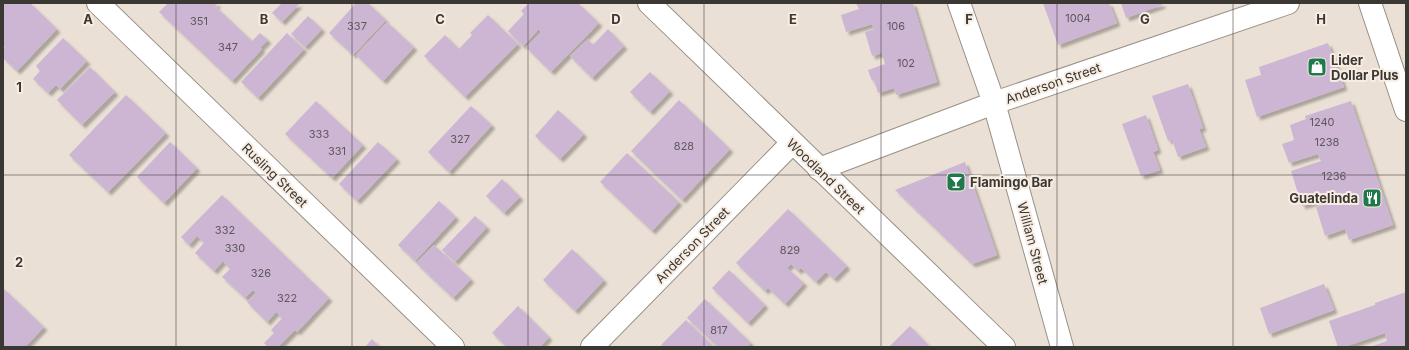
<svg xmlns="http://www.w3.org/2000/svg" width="1409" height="350" viewBox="0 0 1409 350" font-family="Inter,sans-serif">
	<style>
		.building { fill: #ccb6d4; filter: url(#shadow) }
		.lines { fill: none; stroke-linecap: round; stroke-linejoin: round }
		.minor-casing { stroke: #999086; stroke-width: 24 }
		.minor { stroke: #fff; stroke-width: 22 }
		.grid { fill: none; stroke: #3b3733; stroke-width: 1; stroke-opacity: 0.55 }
		.labels { text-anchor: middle; stroke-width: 4; stroke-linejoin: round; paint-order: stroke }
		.number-label { font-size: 11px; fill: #5f575b }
		.poi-label { font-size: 13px; font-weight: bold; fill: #3b3733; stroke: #f8ede3; text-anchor: start }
		.street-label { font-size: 13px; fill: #3b3733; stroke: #f8ede3 }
		.grid-label { font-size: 13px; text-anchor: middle; font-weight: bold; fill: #3b3733; stroke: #f8ede3; stroke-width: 4; stroke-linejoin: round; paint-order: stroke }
	</style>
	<defs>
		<filter id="shadow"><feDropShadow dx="3.5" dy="3.5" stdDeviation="1" flood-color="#0004"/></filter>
	</defs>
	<rect width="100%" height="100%" fill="#eae0d5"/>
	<g class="building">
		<path d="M3,3H30L57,29L17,71L3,58V50L5,47L3,46Z"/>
		<path d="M168,3H218L215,6L252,41L260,33L268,40L260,48L262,49L232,81L159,12Z"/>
		<path d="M282,3L299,4L282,22L272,13Z"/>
		<path d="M356,3H368L386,20L353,55L329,33Z"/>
		<path d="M529,3H578L599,23L551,72L526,47L541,32L539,29L523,46L508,31L524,14L521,11Z"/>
		<path d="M856,3H913L937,82L896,95L894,88L878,93L874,80L872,81L868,70L885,64L882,53L872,56L865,32L874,29L872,24L846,32L841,15L859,9Z"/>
		<path d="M1043,3H1109L1117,23L1058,45Z"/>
		<path d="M1121,3H1162V5L1126,18Z"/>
		<path d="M488,15L518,44L465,97L424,56L445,35L459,49L472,35L470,33Z"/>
		<path d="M308,16L322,29L305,47L291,34Z"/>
		<path d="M387,22L414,47L383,81L356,55Z"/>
		<path d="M608,29L624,46L592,78L570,56L588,39L593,45Z"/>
		<path d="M287,33L304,49L258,98L241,82Z"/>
		<path d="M63,38L87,61L60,89L56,85L48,93L33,79L40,71L36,66Z"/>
		<path d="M1328,43L1344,87L1257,117L1245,80L1261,75L1259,67Z"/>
		<path d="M90,67L115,92L82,125L57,100Z"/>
		<path d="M650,72L670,91L650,112L630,92Z"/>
		<path d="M1188,84L1203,128L1199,129L1206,147L1178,157L1172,139L1168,141L1152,96Z"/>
		<path d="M126,95L166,133L108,192L69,155Z"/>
		<path d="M679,100L730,149L682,200L631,151Z"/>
		<path d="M316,101L363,145L332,178L285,134Z"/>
		<path d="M1351,101L1393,225L1349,240L1345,229L1325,236L1316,207L1335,201L1333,196L1302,206L1291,171L1321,161L1318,154L1289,163L1282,144L1294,140L1290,125L1306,119L1305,116Z"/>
		<path d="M471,106L492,125L449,172L428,152Z"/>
		<path d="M558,110L584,134L560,159L535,136Z"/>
		<path d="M1146,115L1158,150L1153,152L1160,170L1141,176L1122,124Z"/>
		<path d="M170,142L197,168L164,203L137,177Z"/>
		<path d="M378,142L397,159L357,201L339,184Z"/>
		<path d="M627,153L679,202L652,231L600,182Z"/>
		<path d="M965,162L997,255L972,264L895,190Z"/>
		<path d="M502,179L520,197L504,213L486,196Z"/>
		<path d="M222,195L329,298L297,332L295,330L278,347H268L264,343L274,333L271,330L282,318L276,312L267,322L247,302L256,293L253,290L245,298L222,277L230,269L223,261L214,271L195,253L204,243L197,236L189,245L181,237Z"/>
		<path d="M439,201L456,217L415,261L398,245Z"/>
		<path d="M788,209L847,266L834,279L826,272L816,282L801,268L798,271L791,264L787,268L804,283L785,304L768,288L765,291L736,263Z"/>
		<path d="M475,216L487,227L455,262L442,250Z"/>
		<path d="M434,245L471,279L453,298L416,263Z"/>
		<path d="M572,249L604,280L575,311L543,280Z"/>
		<path d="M729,270L765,305L748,323L712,288Z"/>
		<path d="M1324,284L1334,310L1269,334L1260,308Z"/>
		<path d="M3,288L44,327L25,347H3Z"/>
		<path d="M1406,292V347H1370L1387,341L1385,333L1344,347H1338L1329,321L1375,305V303Z"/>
		<path d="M705,299L751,343L746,347H718L687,318Z"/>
		<path d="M518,306L549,337L540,347H507L492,333Z"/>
		<path d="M686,320L714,347H663L661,345Z"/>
		<path d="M910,326L930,347H889Z"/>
		<path d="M372,339L380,347H365Z"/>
	</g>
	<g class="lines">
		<g class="minor-casing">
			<g id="minor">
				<path d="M98,3L453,347"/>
				<path d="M649,3L1004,347"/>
				<path d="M959,3L994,103L1062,347"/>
				<path d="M1370,3L1406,110"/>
				<path d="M819,169L994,103L1288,3"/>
				<path d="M592,347L792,143"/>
			</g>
		</g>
		<use href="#minor" class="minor"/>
	</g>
	<path class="grid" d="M176,3V347M352,3V347M528,3V347M704,3V347M881,3V347M1057,3V347M1233,3V347M3,175H1406"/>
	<defs>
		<g id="shop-square" transform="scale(1)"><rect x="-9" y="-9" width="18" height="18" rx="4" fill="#20784c" stroke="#f8ede3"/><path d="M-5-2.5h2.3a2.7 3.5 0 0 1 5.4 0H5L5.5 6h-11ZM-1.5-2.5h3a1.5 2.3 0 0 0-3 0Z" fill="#fff"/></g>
		<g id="bar-square" transform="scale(1)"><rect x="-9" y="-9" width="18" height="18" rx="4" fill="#20784c" stroke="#f8ede3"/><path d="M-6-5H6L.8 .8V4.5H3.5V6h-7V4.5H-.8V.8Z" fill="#fff"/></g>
		<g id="restaurant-square" transform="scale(1)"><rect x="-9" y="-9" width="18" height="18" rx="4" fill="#20784c" stroke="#f8ede3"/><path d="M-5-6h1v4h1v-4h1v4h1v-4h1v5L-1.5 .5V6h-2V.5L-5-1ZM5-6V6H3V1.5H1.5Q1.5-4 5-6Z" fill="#fff"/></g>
	</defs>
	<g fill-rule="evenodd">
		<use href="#shop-square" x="1317" y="67"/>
		<use href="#bar-square" x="956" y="182"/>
		<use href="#restaurant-square" x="1372" y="198"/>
	</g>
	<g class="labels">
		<g class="number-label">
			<text x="1078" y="22">1004</text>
			<text x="199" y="25">351</text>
			<text x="357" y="30">337</text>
			<text x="896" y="30">106</text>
			<text x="228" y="51">347</text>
			<text x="906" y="67">102</text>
			<text x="1322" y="126">1240</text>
			<text x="319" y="138">333</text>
			<text x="460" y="143">327</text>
			<text x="1327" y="146">1238</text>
			<text x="684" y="150">828</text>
			<text x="337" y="155">331</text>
			<text x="1334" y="180">1236</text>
			<text x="225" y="234">332</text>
			<text x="235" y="252">330</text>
			<text x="790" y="254">829</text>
			<text x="261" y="277">326</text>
			<text x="287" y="302">322</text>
			<text x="719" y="334">817</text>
		</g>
		<g class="poi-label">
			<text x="1331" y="65">Lider<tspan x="1331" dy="15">Dollar Plus</tspan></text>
			<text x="970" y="187">Flamingo Bar</text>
			<text x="1358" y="203" text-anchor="end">Guatelinda</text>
		</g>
		<g class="street-label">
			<text transform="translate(1053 83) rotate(-19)" y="5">Anderson Street</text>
			<text transform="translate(275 175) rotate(44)" y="5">Rusling Street</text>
			<text transform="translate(826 176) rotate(44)" y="5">Woodland Street</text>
			<text transform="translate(1033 243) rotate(75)" y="5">William Street</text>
			<text transform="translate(692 245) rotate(-46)" y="5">Anderson Street</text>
		</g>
	</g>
	<g class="grid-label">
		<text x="88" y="24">A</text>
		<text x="264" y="24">B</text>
		<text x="440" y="24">C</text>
		<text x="616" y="24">D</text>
		<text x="793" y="24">E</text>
		<text x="969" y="24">F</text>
		<text x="1145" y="24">G</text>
		<text x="1321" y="24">H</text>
		<text x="19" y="92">1</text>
		<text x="19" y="267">2</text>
	</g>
	<rect width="1409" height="350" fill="none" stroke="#3b3733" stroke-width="8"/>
</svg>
